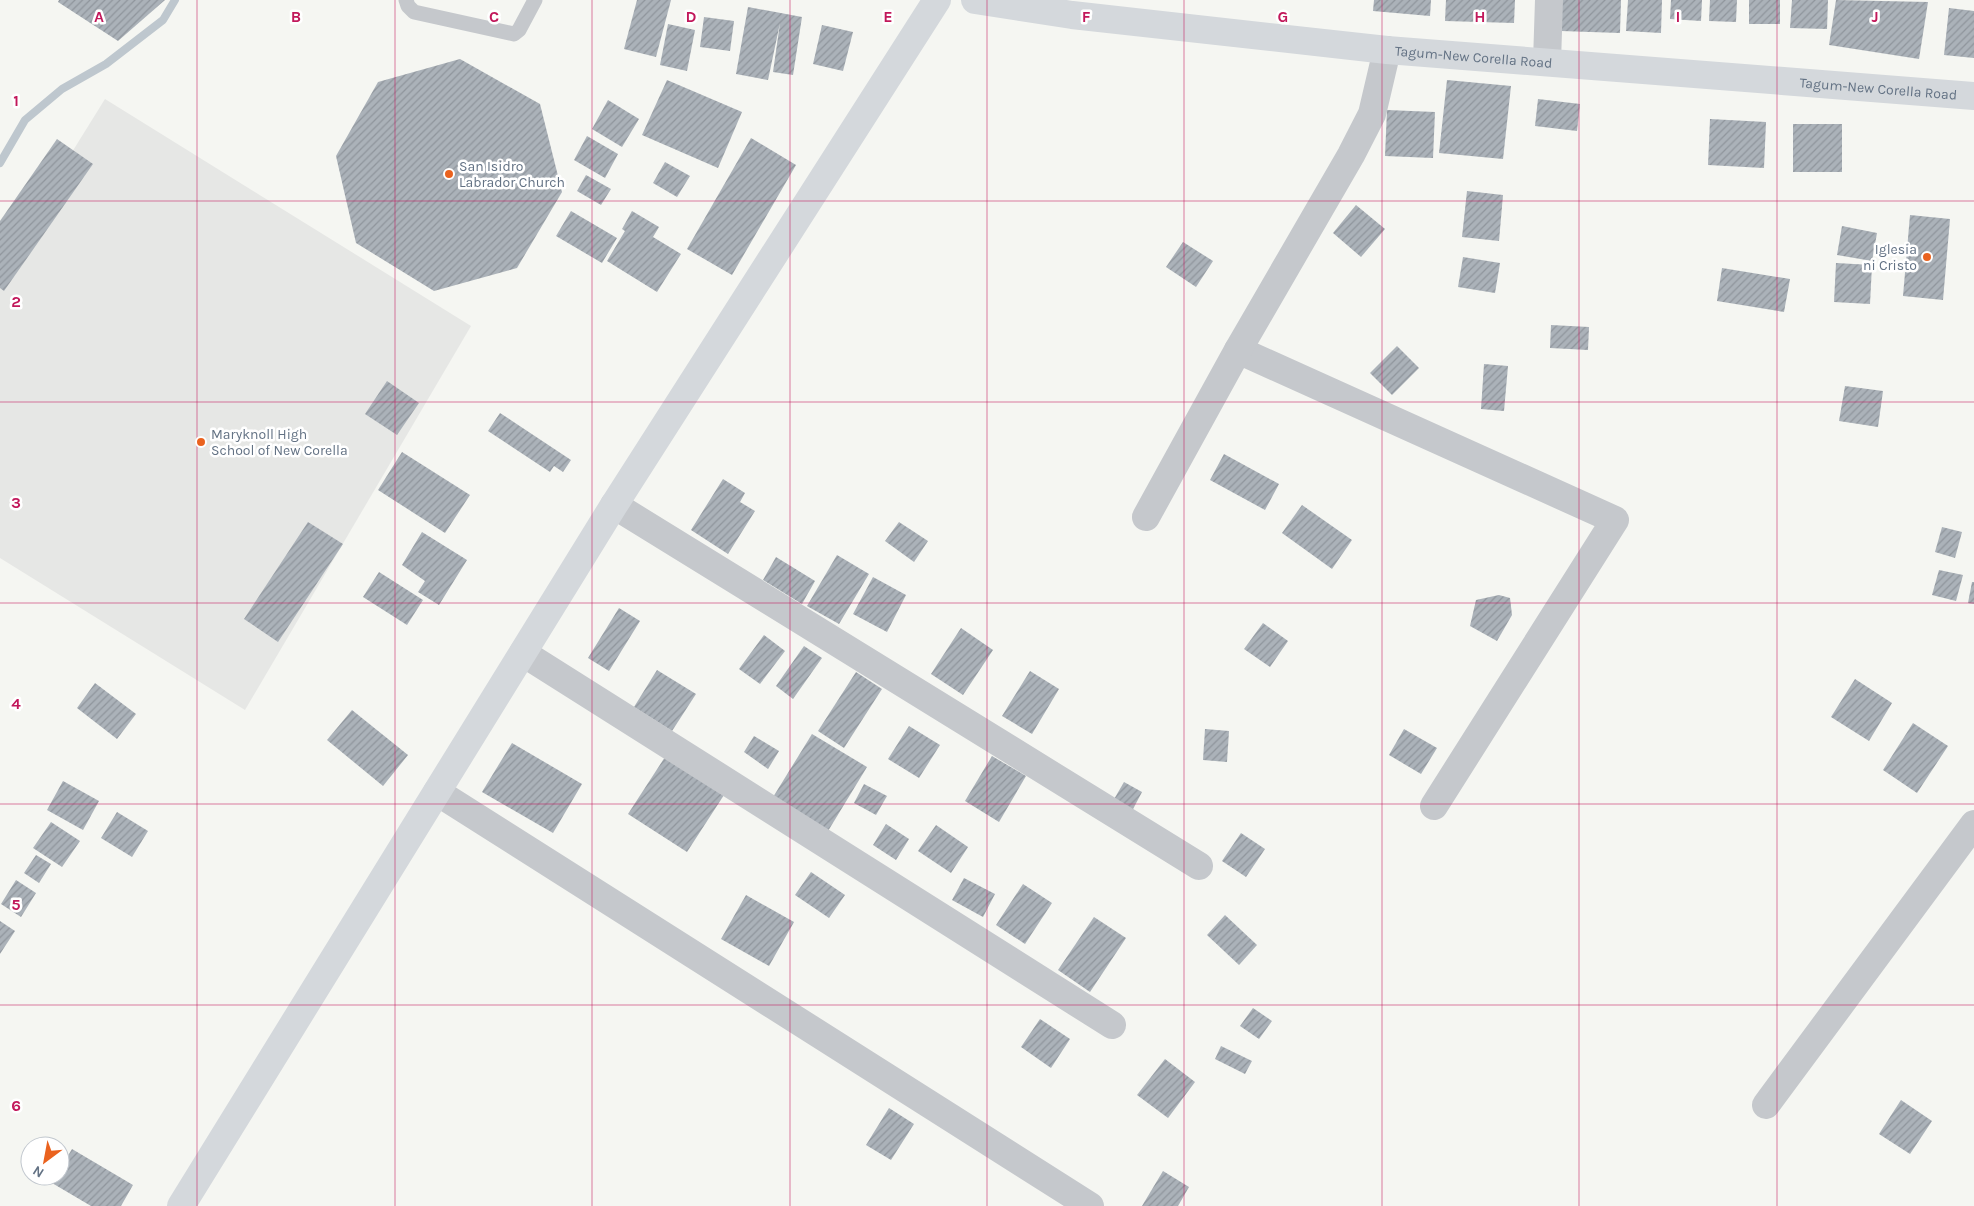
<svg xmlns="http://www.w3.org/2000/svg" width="1974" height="1206" viewBox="0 0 1974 1206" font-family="Karla,sans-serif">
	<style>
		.built { fill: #e6e7e5 }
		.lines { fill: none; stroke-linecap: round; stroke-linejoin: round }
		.stream { stroke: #bec7ce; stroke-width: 8 }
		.building { fill: url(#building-hatch) }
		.lane { stroke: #c5c8cc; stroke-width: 15 }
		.street { stroke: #c5c8cc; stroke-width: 28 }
		.secondary { stroke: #d4d8dc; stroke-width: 28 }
		.grid { fill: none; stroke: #c2185b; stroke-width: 1; stroke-opacity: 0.55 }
		.poi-dot { fill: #ea621e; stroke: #fff; stroke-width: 2 }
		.labels { text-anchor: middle; stroke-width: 5; stroke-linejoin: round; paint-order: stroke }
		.street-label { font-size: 14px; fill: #637284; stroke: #fff }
		.poi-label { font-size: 14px; fill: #637284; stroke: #fff; text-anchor: start }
		.grid-label { font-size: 16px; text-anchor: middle; font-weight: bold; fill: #c2185b; stroke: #fff; stroke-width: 5; stroke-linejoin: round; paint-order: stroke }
	</style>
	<defs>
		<pattern id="building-hatch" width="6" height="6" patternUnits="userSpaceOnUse" patternTransform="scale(1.25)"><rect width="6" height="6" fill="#abb2b9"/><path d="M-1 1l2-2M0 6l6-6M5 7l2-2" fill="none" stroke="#8f959c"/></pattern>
	</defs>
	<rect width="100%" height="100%" fill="#f5f6f2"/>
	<path class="built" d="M105,99L471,326L245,710L0,558V268Z"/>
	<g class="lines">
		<path class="stream" d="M0,163L25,120L62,89L106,64L163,20L175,0"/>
	</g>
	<g class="building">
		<path d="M59,0H165L118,41L58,2Z"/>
		<path d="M637,0H671L656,57L624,49Z"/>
		<path d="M1374,0H1431L1430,16L1373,11Z"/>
		<path d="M1446,0H1515L1514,23L1445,21Z"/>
		<path d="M1562,0H1621L1620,33L1561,31Z"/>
		<path d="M1628,0H1662L1661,33L1626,31Z"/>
		<path d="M1671,0H1702L1701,21L1670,19Z"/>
		<path d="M1710,0H1737L1736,22L1709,21Z"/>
		<rect x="1749" y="0" width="31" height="24"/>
		<path d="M1792,0H1828L1827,29L1790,28Z"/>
		<path d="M1836,0L1928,2L1919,59L1829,45Z"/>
		<path d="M748,7L802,17L793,75L773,72L780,23L768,80L736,74Z"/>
		<path d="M1949,8L1974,11V58L1944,55Z"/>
		<path d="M704,17L734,21L730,51L700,47Z"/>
		<path d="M668,24L695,30L687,71L660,65Z"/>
		<path d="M822,25L853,32L843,71L813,64Z"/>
		<path d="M460,59L540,104L562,192L517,268L434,291L356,243L336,156L378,82Z"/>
		<path d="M667,80L742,112L718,168L642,135Z"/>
		<path d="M1447,80L1511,86L1503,159L1439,153Z"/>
		<path d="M1538,99L1580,104L1577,131L1535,126Z"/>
		<path d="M608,100L639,119L622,147L592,129Z"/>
		<path d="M1387,110L1435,112L1433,158L1385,156Z"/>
		<path d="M1710,119L1766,122L1764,168L1708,165Z"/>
		<rect x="1793" y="124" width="49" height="48"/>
		<path d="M587,136L618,154L605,178L574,160Z"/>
		<path d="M751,138L796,165L732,275L687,249Z"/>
		<path d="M57,139L93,164L4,291L0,288V221Z"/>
		<path d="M665,162L690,176L677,197L653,183Z"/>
		<path d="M586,175L611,189L601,205L577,191Z"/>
		<path d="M1467,191L1503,195L1499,241L1462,237Z"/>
		<path d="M1356,205L1385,229L1361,257L1333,233Z"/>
		<path d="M571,211L617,238L602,263L556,236Z"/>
		<path d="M632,211L659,227L653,237L681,254L657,292L607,261L625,231L622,229Z"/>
		<path d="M1910,215L1950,219L1943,300L1903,296Z"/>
		<path d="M1842,226L1877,233L1872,261L1837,255Z"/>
		<path d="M1183,242L1213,261L1196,287L1166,267Z"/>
		<path d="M1463,257L1500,263L1495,293L1458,287Z"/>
		<path d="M1836,263L1872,265L1870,304L1834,302Z"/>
		<path d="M1722,268L1790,279L1784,312L1717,301Z"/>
		<path d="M1551,325L1589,327L1588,350L1550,348Z"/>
		<path d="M1397,346L1419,368L1392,395L1370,373Z"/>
		<path d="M1484,364L1508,366L1504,411L1481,409Z"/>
		<path d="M387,381L419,403L397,435L365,414Z"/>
		<path d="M1845,386L1883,391L1878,427L1839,421Z"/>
		<path d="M500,413L571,460L563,472L554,466L550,472L488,431Z"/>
		<path d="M402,452L470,495L445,533L378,490Z"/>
		<path d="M1224,454L1279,484L1265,510L1210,480Z"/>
		<path d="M723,479L745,493L740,502L755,511L728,554L691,530Z"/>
		<path d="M1302,505L1352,540L1332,569L1282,533Z"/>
		<path d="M308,522L343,544L278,642L244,619Z"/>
		<path d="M899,522L928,541L914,562L885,541Z"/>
		<path d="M1942,527L1962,532L1955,558L1935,552Z"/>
		<path d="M422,532L467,560L439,605L418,592L425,581L402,565Z"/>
		<path d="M837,555L869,574L839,624L807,606Z"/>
		<path d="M776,557L815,581L802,604L763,580Z"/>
		<path d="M1939,570L1963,575L1956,601L1932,595Z"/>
		<path d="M379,572L423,600L407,625L363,597Z"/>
		<path d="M873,577L906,595L887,632L853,614Z"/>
		<path d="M1972,582H1974V604L1968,603Z"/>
		<path d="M1499,595L1510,598L1512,615L1497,641L1470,626L1476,600Z"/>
		<path d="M619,608L640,621L609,671L588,658Z"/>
		<path d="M1263,623L1288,641L1270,667L1244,649Z"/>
		<path d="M961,628L993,650L963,695L931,674Z"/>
		<path d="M764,635L785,651L760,684L739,669Z"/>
		<path d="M804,646L822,658L793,699L776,686Z"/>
		<path d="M657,670L696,694L672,731L634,707Z"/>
		<path d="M1030,671L1059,689L1032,734L1002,716Z"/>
		<path d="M856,672L882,689L844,748L818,731Z"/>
		<path d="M1855,679L1892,703L1869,741L1831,717Z"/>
		<path d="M95,683L136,714L117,739L77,708Z"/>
		<path d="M352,710L408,755L383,786L327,740Z"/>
		<path d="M1913,723L1948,746L1917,793L1883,770Z"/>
		<path d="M909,726L940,745L919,778L888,759Z"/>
		<path d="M1205,729L1229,731L1227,762L1203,760Z"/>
		<path d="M1404,729L1437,748L1421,774L1389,755Z"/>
		<path d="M812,734L867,767L825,836L770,802Z"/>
		<path d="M754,736L779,751L768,769L744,752Z"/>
		<path d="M512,743L582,784L553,833L482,792Z"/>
		<path d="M992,756L1026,776L999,822L965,801Z"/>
		<path d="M665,757L724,795L687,852L628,814Z"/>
		<path d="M63,781L99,801L83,830L47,810Z"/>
		<path d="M1124,782L1142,792L1132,811L1113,801Z"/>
		<path d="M864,784L887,796L876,815L854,803Z"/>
		<path d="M117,812L148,831L132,857L101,838Z"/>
		<path d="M51,822L80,841L62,867L33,848Z"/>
		<path d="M886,824L909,839L896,860L873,845Z"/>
		<path d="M936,825L968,847L951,873L918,851Z"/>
		<path d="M1241,833L1265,849L1246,877L1222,861Z"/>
		<path d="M36,855L51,864L39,883L24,873Z"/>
		<path d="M811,872L845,895L829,918L795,895Z"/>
		<path d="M964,878L995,894L983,917L952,900Z"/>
		<path d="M16,880L36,893L21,917L1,904Z"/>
		<path d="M1023,884L1052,903L1025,944L996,925Z"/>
		<path d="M746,895L794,922L769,966L721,939Z"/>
		<path d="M1225,915L1257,945L1239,965L1207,935Z"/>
		<path d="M1094,917L1126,938L1090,992L1058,970Z"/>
		<path d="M0,921L15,931L0,954Z"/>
		<path d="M1253,1008L1272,1021L1259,1039L1240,1026Z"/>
		<path d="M1040,1019L1070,1039L1051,1068L1021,1047Z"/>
		<path d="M1221,1046L1252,1061L1245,1074L1215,1059Z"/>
		<path d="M1165,1059L1195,1082L1168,1118L1137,1095Z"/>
		<path d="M1901,1100L1932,1121L1910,1154L1879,1134Z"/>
		<path d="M889,1108L914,1124L891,1160L866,1145Z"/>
		<path d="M72,1149L133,1185L121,1206H91L52,1183L56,1176H60V1169Z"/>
		<path d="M1163,1171L1189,1187L1178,1206H1142Z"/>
	</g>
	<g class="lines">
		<path class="lane" d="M406,0L408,6L414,12L514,34L519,30L535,0"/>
		<g class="street">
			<path d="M1547,62L1549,0"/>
			<path d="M1238,350L1615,520L1434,806"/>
			<path d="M614,505L1199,866"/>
			<path d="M1146,517L1238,350L1351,155L1372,114L1387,50"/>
			<path d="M523,653L1112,1025"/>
			<path d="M437,792L1090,1206"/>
			<path d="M1766,1105L1974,824"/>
		</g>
		<g class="secondary">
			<path id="s1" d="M975,0L1072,15L1387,50L1974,96"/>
			<path d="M181,1206L614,505L937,0"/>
		</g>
	</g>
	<path class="grid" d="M197,0V1206M395,0V1206M592,0V1206M790,0V1206M987,0V1206M1184,0V1206M1382,0V1206M1579,0V1206M1777,0V1206M0,201H1974M0,402H1974M0,603H1974M0,804H1974M0,1005H1974"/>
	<g class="poi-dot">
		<circle cx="449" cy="174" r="5"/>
		<circle cx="1927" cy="257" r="5"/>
		<circle cx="201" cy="442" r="5"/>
	</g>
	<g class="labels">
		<g class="street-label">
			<text dy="5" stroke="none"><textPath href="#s1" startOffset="502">Tagum-New Corella Road</textPath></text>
			<text dy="5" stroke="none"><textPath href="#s1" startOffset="908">Tagum-New Corella Road</textPath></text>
		</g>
		<g class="poi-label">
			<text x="459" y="171">San Isidro<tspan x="459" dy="16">Labrador Church</tspan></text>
			<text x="1917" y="254" text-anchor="end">Iglesia<tspan x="1917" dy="16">ni Cristo</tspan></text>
			<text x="211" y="439">Maryknoll High<tspan x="211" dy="16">School of New Corella</tspan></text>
		</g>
	</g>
	<g class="grid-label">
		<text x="99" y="22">A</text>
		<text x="296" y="22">B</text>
		<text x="494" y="22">C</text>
		<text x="691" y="22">D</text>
		<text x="888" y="22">E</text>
		<text x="1086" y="22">F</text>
		<text x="1283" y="22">G</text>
		<text x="1480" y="22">H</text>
		<text x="1678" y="22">I</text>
		<text x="1875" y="22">J</text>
		<text x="16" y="106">1</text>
		<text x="16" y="307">2</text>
		<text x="16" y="508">3</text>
		<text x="16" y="709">4</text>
		<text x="16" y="910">5</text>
		<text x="16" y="1111">6</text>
	</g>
	<g transform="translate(45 1161) rotate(212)"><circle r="24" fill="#ffffff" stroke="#c1c7ce"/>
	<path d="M0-4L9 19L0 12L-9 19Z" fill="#ea621e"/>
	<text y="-8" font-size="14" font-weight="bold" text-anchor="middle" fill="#637284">N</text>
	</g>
</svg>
